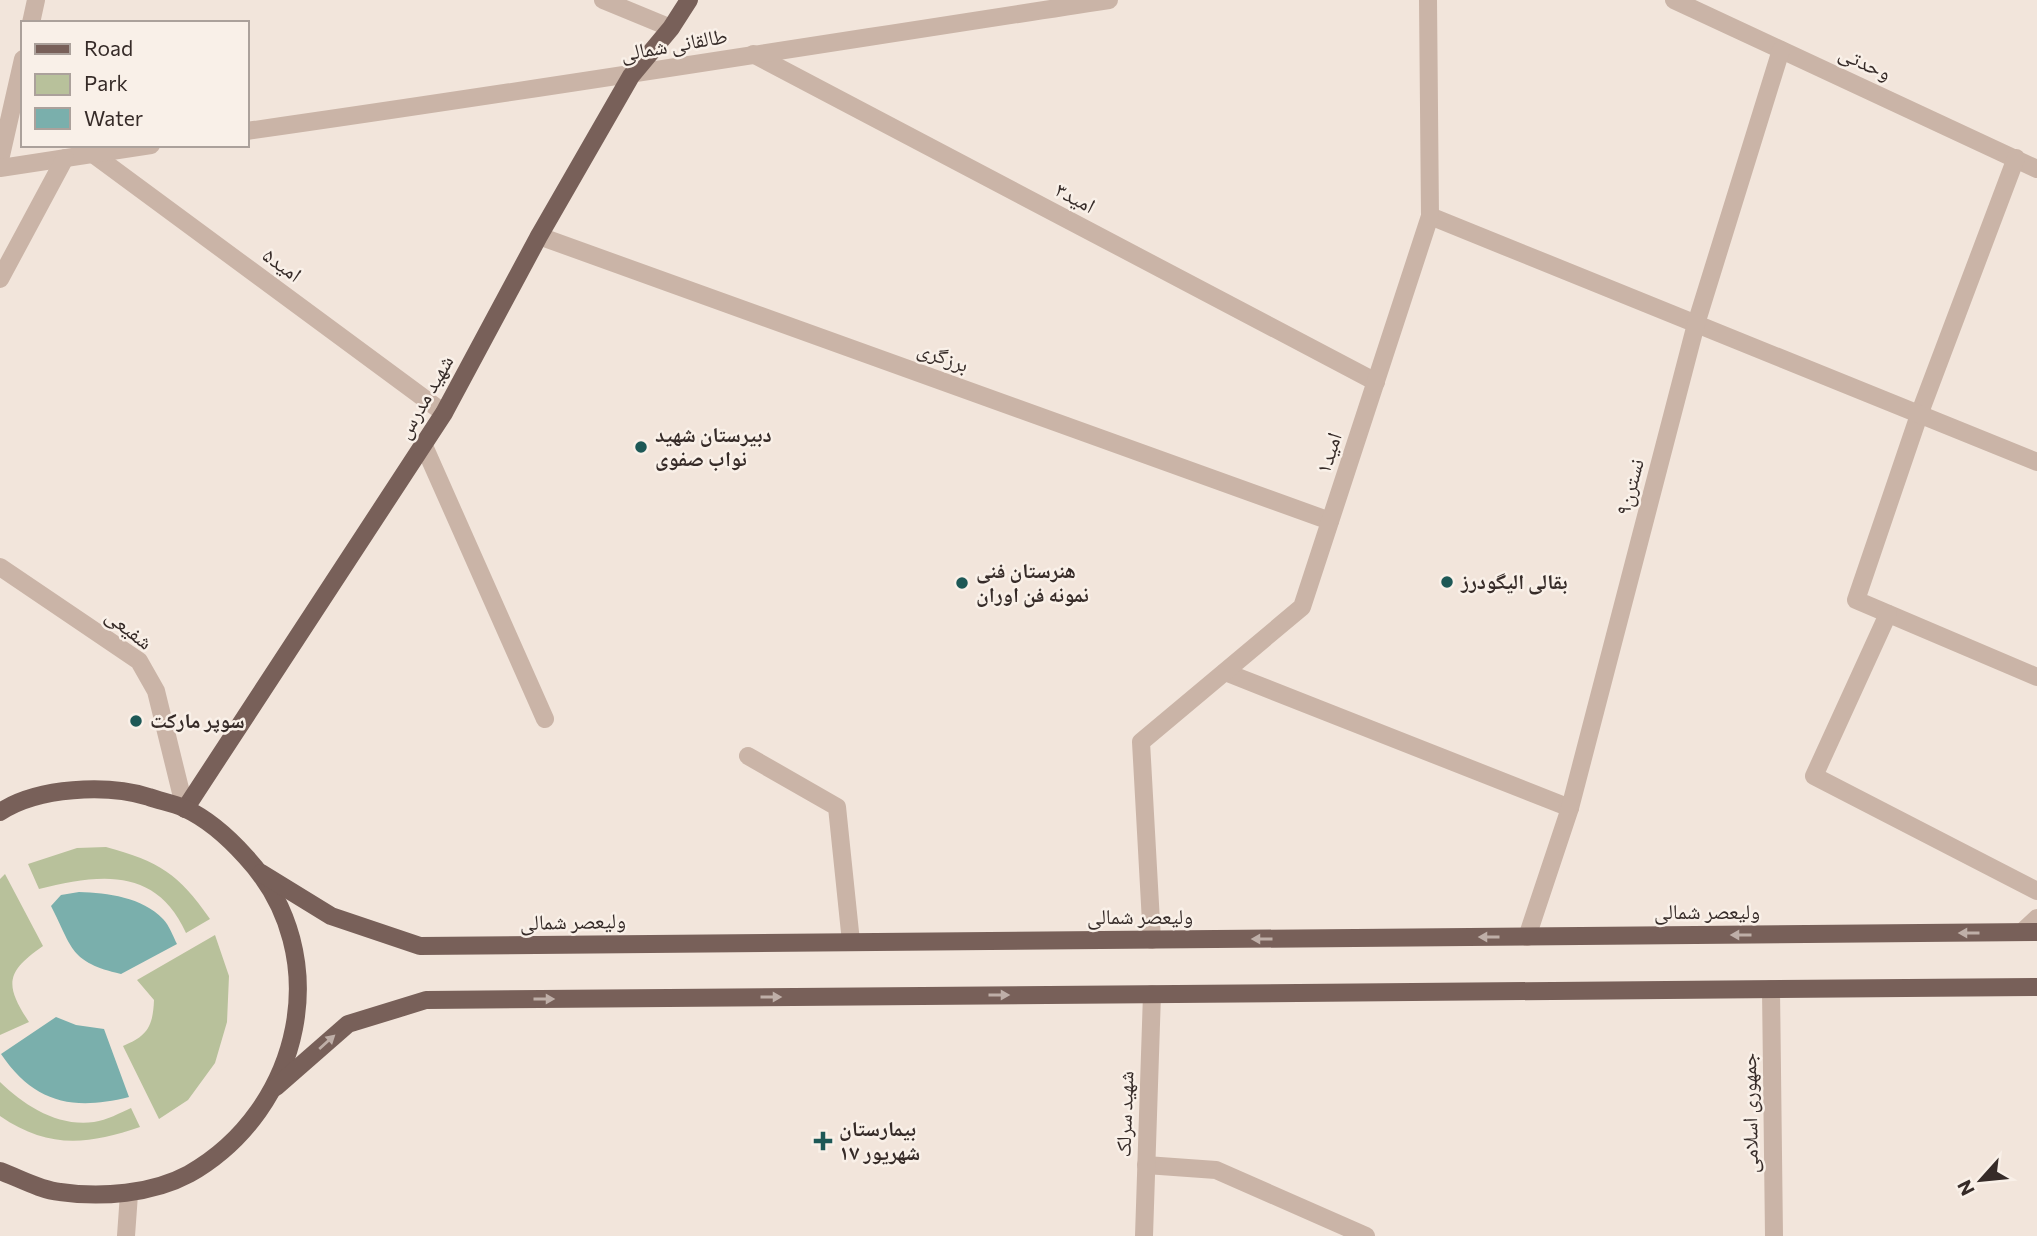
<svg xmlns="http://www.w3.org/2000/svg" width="2037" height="1236" viewBox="0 0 2037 1236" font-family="Commissioner,'Noto Naskh Arabic',sans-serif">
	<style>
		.green { fill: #b8c19b }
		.water { fill: #7aafac }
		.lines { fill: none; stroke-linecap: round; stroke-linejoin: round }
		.minor { stroke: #cab4a7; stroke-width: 18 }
		.major { stroke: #786059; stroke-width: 18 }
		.oneway { fill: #bfafa8 }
		.poi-dot { fill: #1d5856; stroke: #f9f0e8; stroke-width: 2.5 }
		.labels { text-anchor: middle; stroke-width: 5; stroke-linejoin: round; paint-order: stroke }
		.street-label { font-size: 21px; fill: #362b28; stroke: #f9f0e8 }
		.poi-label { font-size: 21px; font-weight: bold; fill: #362b28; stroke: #f9f0e8; text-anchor: start }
	</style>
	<rect width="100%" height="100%" fill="#f2e5db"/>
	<g class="green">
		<path d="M106,847C160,862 178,873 210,919L186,933C156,866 99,874 39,889L28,864L77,848Z"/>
		<path d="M5,874L43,946C6,972 4,984 29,1022L0,1035V879Z"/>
		<path d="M215,935L229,976L227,1022L215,1063L188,1100L159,1119L123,1046C147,1036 153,1027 154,1000L137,980Z"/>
		<path d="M0,1082C25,1106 58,1127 94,1122C107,1120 120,1113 131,1108L140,1127C87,1145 48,1149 0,1116Z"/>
	</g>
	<g class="water">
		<path d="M79,892C108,893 142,897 163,919C169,925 173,936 177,944L121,974C70,962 73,949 51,906L61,895Z"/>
		<path d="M56,1017L76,1025L104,1029L129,1097C73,1111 34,1103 1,1054Z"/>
	</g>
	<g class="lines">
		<g class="minor">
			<path d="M603,0L671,28"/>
			<path d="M1674,0L2037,169"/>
			<path d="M31,23L36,0"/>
			<path d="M753,54L1376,382"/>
			<path d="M247,131C535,90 822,44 1109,0"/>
			<path d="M93,154L444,413"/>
			<path d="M2016,158L1919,415L1856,600L2037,677"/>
			<path d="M0,160L23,59"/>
			<path d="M0,168L151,145"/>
			<path d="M1430,216L2037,462"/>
			<path d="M539,236L1330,521"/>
			<path d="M0,279L65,158"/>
			<path d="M424,446L545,719"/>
			<path d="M0,567L139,661L156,691L185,809"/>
			<path d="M1888,614L1814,776L2037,891"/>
			<path d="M1225,672L1570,808"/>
			<path d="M748,756L837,807L851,942"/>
			<path d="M2022,932L2037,918"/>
			<path d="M1527,937L1570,808L1696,324L1781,50"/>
			<path d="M1152,940L1141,742L1302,607L1430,216L1428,0"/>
			<path d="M1771,989L1774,1236"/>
			<path d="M1146,1165L1216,1170L1366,1236"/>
			<path d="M126,1236L129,1194"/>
			<path d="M1144,1236L1152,994"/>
		</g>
		<g class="major">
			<path d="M185,809L444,413L539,236L631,76L671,28L689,0"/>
			<path d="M0,812C38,787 107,784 149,797C160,801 173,803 184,808C208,819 229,838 246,857C337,955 302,1110 189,1174C152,1194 101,1198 60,1192C40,1190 19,1178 0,1171"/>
			<path d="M261,873L331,916L420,946L2037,932"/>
			<path d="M276,1087L348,1024L426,1000L2037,987"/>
		</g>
	</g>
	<defs><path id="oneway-solid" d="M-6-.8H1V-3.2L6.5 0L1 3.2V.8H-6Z" transform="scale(1.75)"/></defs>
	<g class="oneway">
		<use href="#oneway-solid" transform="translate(1969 933) rotate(180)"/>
		<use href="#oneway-solid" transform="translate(1741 935) rotate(180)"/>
		<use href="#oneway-solid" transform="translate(1489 937) rotate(180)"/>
		<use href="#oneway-solid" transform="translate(1262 939) rotate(180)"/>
		<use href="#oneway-solid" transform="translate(999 995)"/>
		<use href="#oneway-solid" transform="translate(771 997)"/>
		<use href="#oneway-solid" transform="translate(544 999)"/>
		<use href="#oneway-solid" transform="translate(327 1042) rotate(-42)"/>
	</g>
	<g class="poi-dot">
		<circle cx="641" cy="447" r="7"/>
		<circle cx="1447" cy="582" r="7"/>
		<circle cx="962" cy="583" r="7"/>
		<circle cx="136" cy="721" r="7"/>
		<path d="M819.5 1130.5h7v7h7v7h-7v7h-7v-7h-7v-7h7z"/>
	</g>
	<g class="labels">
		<g class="street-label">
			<text transform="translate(674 45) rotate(-10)" y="7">طالقانی شمالی</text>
			<text transform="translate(1865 63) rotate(25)" y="7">وحدتی</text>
			<text transform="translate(1075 198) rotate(28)" y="7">امید۳</text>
			<text transform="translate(282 265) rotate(36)" y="7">امید۵</text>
			<text transform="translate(943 357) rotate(20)" y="7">برزگری</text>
			<text transform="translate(425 397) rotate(-60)" y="7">شهید مدرس</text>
			<text transform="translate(1329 453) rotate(-72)" y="7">امید۱</text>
			<text transform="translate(1630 487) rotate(-75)" y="7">نسترن۹</text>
			<text transform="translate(129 629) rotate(38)" y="7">شفیعی</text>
			<text x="1707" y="919">ولیعصر شمالی</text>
			<text x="1140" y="924">ولیعصر شمالی</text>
			<text transform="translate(573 922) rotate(-1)" y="7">ولیعصر شمالی</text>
			<text transform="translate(1750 1113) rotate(-91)" y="7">جمهوری اسلامی</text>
			<text transform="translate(1125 1114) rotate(-88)" y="7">شهید سرلک</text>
		</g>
		<g class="poi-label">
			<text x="655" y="442">دبیرستان شهید<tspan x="655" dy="24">نواب صفوی</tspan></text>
			<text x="976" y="578">هنرستان فنی<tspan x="976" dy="24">نمونه فن اوران</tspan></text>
			<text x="1461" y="589">بقالی الیگودرز</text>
			<text x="150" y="728">سوپر مارکت</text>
			<text x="839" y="1136">بیمارستان<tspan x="839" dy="24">۱۷ شهریور</tspan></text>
		</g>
	</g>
	<rect x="21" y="21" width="228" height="126" fill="#f9f0e8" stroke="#aba19b" stroke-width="2"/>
	<rect x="35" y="44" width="35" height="10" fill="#786059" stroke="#aba19b" stroke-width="2"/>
	<text x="84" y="56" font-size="21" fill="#362b28">Road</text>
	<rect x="35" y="74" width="35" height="21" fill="#b8c19b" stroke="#aba19b" stroke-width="2"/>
	<text x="84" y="91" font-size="21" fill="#362b28">Park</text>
	<rect x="35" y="108" width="35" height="21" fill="#7aafac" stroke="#aba19b" stroke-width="2"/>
	<text x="84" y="126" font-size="21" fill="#362b28">Water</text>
	<g transform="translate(1981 1180) rotate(243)" stroke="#f9f0e8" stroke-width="5" paint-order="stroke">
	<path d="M0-5L12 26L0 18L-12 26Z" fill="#362b28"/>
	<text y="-10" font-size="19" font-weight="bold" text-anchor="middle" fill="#362b28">N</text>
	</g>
</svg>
